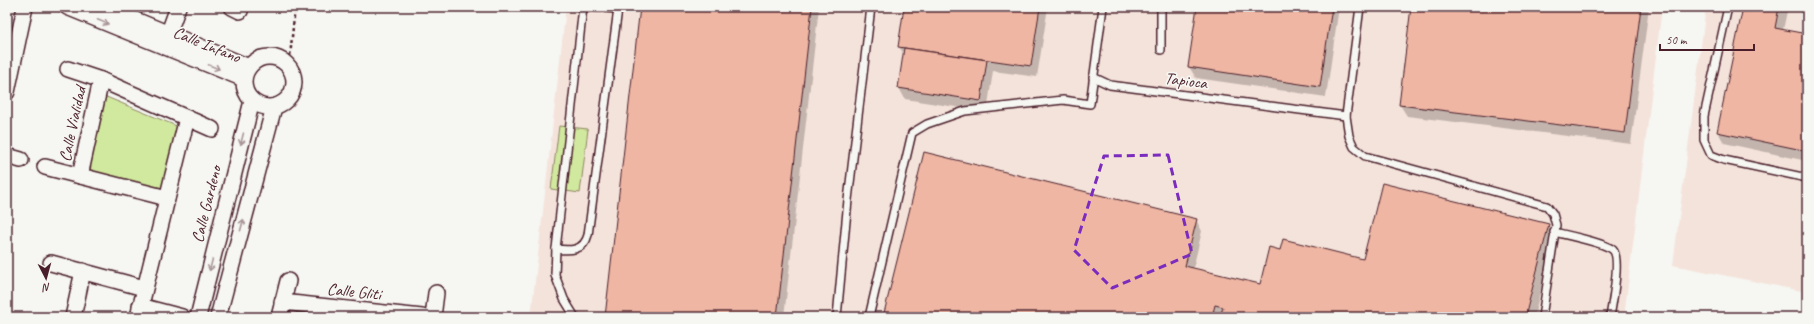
<svg xmlns="http://www.w3.org/2000/svg" width="1814" height="324" viewBox="0 0 1814 324" font-family="Caveat,sans-serif">
	<style>
		.built { fill: #f4e3da }
		.green { fill: #d1e99e; stroke: #8e8464 }
		.shadow { fill: #0003 }
		.building { fill: #eeb6a3; stroke: #4a1f2b }
		.lines { fill: none; stroke-linecap: round; stroke-linejoin: round }
		.service-casing { stroke: #4a1f2b; stroke-width: 10 }
		.minor-casing { stroke: #4a1f2b; stroke-width: 18 }
		.path { stroke: #4a1f2b; stroke-width: 2.5; stroke-dasharray: 3 3; stroke-linecap: butt }
		.service { stroke: #f6f6f2; stroke-width: 7 }
		.minor { stroke: #f6f6f2; stroke-width: 15 }
		.oneway { stroke: #a99598 }
		.marked { fill: none; stroke: #7b2cbf; stroke-width: 3; stroke-dasharray: 8 5; stroke-linejoin: round }
		.labels { text-anchor: middle; stroke-width: 3.5; stroke-linejoin: round; paint-order: stroke }
		.street-label { font-size: 17px; fill: #4a1f2b; stroke: #f6f6f2 }
	</style>
	<rect width="100%" height="100%" fill="#f6f6f2"/>
	<filter id="ink" filterUnits="userSpaceOnUse"><feTurbulence type="fractalNoise" baseFrequency=".025" numOctaves="2"/><feDisplacementMap in="SourceGraphic" scale="8" xChannelSelector="R" yChannelSelector="G"/><feConvolveMatrix kernelMatrix="1 2 1 2 8 2 1 2 1" color-interpolation-filters="sRGB"/></filter>
	<g filter="url(#ink)">
		<g class="built">
			<path d="M566,7H1662L1624,317H531Z"/>
			<path d="M1706,7H1807V292L1673,265Z"/>
		</g>
		<g class="green">
			<path d="M104,96L179,127L161,191L89,170Z"/>
			<path d="M559,126L588,129L580,193L551,189Z"/>
			<path d="M297,308L363,317H296Z"/>
		</g>
		<g class="shadow">
			<path d="M641,7H819L784,317H606Z"/>
			<path d="M905,7H1048L1037,77L993,71L987,112L905,99L899,88L904,54L899,47Z"/>
			<path d="M1198,7H1339L1326,97L1196,78L1189,67Z"/>
			<path d="M1412,7H1649L1631,144L1407,116L1400,105Z"/>
			<path d="M1744,7H1788L1783,30L1807,35V161L1724,143L1718,132Z"/>
			<path d="M1196,220L1202,231L1193,269L1261,285L1281,251L1364,260L1548,224L1554,236L1534,317H884Z"/>
		</g>
		<g class="building">
			<path d="M640,7H812L777,317H605Z"/>
			<path d="M904,7H1040L1031,66L898,47Z"/>
			<path d="M1197,7H1332L1320,87L1188,67Z"/>
			<path d="M1411,7H1641L1625,133L1399,105Z"/>
			<path d="M1743,7H1779L1775,28L1807,34V151L1717,132Z"/>
			<path d="M904,48L987,60L981,101L898,88Z"/>
			<path d="M924,152L1197,219L1185,266L1260,284L1269,247L1280,250L1283,239L1363,259L1382,183L1549,224L1525,317H1220L1223,307L1215,305L1212,317H883Z"/>
		</g>
		<g class="lines">
			<g class="service-casing">
				<g id="service">
					<path d="M589,7L618,9V7"/>
					<path d="M1161,7V50"/>
					<path d="M1360,7L1346,116L1349,136L1354,147L1365,156L1547,206L1553,214L1556,225L1542,317"/>
					<path d="M1728,7L1704,116V140L1711,155L1724,160L1807,178"/>
					<path d="M1093,77L1110,85L1346,116"/>
					<path d="M1554,232C1566,235 1606,243 1613,250C1621,258 1612,305 1610,317"/>
					<path d="M556,249L583,7"/>
					<path d="M575,317L564,299L555,275L556,249C570,251 584,251 588,235L618,9"/>
					<path d="M837,317L848,200L871,7"/>
					<path d="M869,317L912,133L927,124L965,111L1063,100L1090,104L1103,7"/>
				</g>
			</g>
			<g class="minor-casing">
				<g id="minor">
					<path d="M67,7L244,79"/>
					<path d="M104,7L249,67"/>
					<path d="M232,7L240,11"/>
					<path d="M165,43L178,7"/>
					<circle cx="269" cy="82" r="25"/>
					<path d="M68,69L101,80L212,129"/>
					<path d="M7,92L25,7"/>
					<path d="M7,156L21,160"/>
					<path d="M45,167L167,198"/>
					<path d="M80,176L101,80"/>
					<path d="M51,263L144,288"/>
					<path d="M282,302L422,317"/>
					<path d="M140,306L182,317"/>
					<path d="M73,317L83,271"/>
					<path d="M138,317L187,118"/>
					<path d="M198,317L252,101"/>
					<path d="M218,317L274,107"/>
					<path d="M279,317L288,281"/>
					<path d="M433,317L436,293"/>
				</g>
			</g>
			<path class="path" d="M289,67L295,7"/>
			<use href="#service" class="service"/>
			<use href="#minor" class="minor"/>
		</g>
		<defs><path id="oneway-shaft" d="M-6 0H5M1.5-3L5.5 0L1.5 3" fill="none" stroke-width="1.6" stroke-linecap="round" stroke-linejoin="round"/></defs>
		<g class="oneway">
			<use href="#oneway-shaft" transform="translate(103 22) rotate(22)"/>
			<use href="#oneway-shaft" transform="translate(214 67) rotate(22)"/>
			<use href="#oneway-shaft" transform="translate(242 139) rotate(104)"/>
			<use href="#oneway-shaft" transform="translate(242 225) rotate(-75)"/>
			<use href="#oneway-shaft" transform="translate(211 265) rotate(104)"/>
		</g>
	</g>
	<path class="marked" d="M1168,155L1192,254L1112,288L1074,250L1104,156Z"/>
	<g class="labels">
		<g class="street-label">
			<text transform="translate(207 44) rotate(22)" y="6">Calle Infano</text>
			<text transform="translate(1186 80) rotate(7)" y="6">Tapioca</text>
			<text transform="translate(72 124) rotate(-78)" y="6">Calle Vialidad</text>
			<text transform="translate(206 204) rotate(-76)" y="6">Calle Gardeno</text>
			<text transform="translate(354 291) rotate(6)" y="6">Calle Gliti</text>
		</g>
	</g>
	<rect width="1814" height="324" fill="none" stroke="#f6f6f2" stroke-width="24"/>
	<rect x="12" y="12" width="1790" height="300" fill="none" stroke="#4a1f2b" stroke-width="1.5" filter="url(#ink)"/>
	<g transform="translate(46 278) rotate(174)" stroke="#f6f6f2" stroke-width="3" paint-order="stroke">
	<path d="M0-3L7 15L0 10L-7 15Z" fill="#4a1f2b"/>
	<text y="-6" font-size="11" font-weight="bold" text-anchor="middle" fill="#4a1f2b">N</text>
	</g>
	<path d="M1660 44v6h94v-6" fill="none" stroke="#4a1f2b" stroke-width="2"/>
	<text x="1666" y="44" font-size="12" fill="#4a1f2b" stroke="#f6f6f2" stroke-width="3" paint-order="stroke">50 m</text>
</svg>
